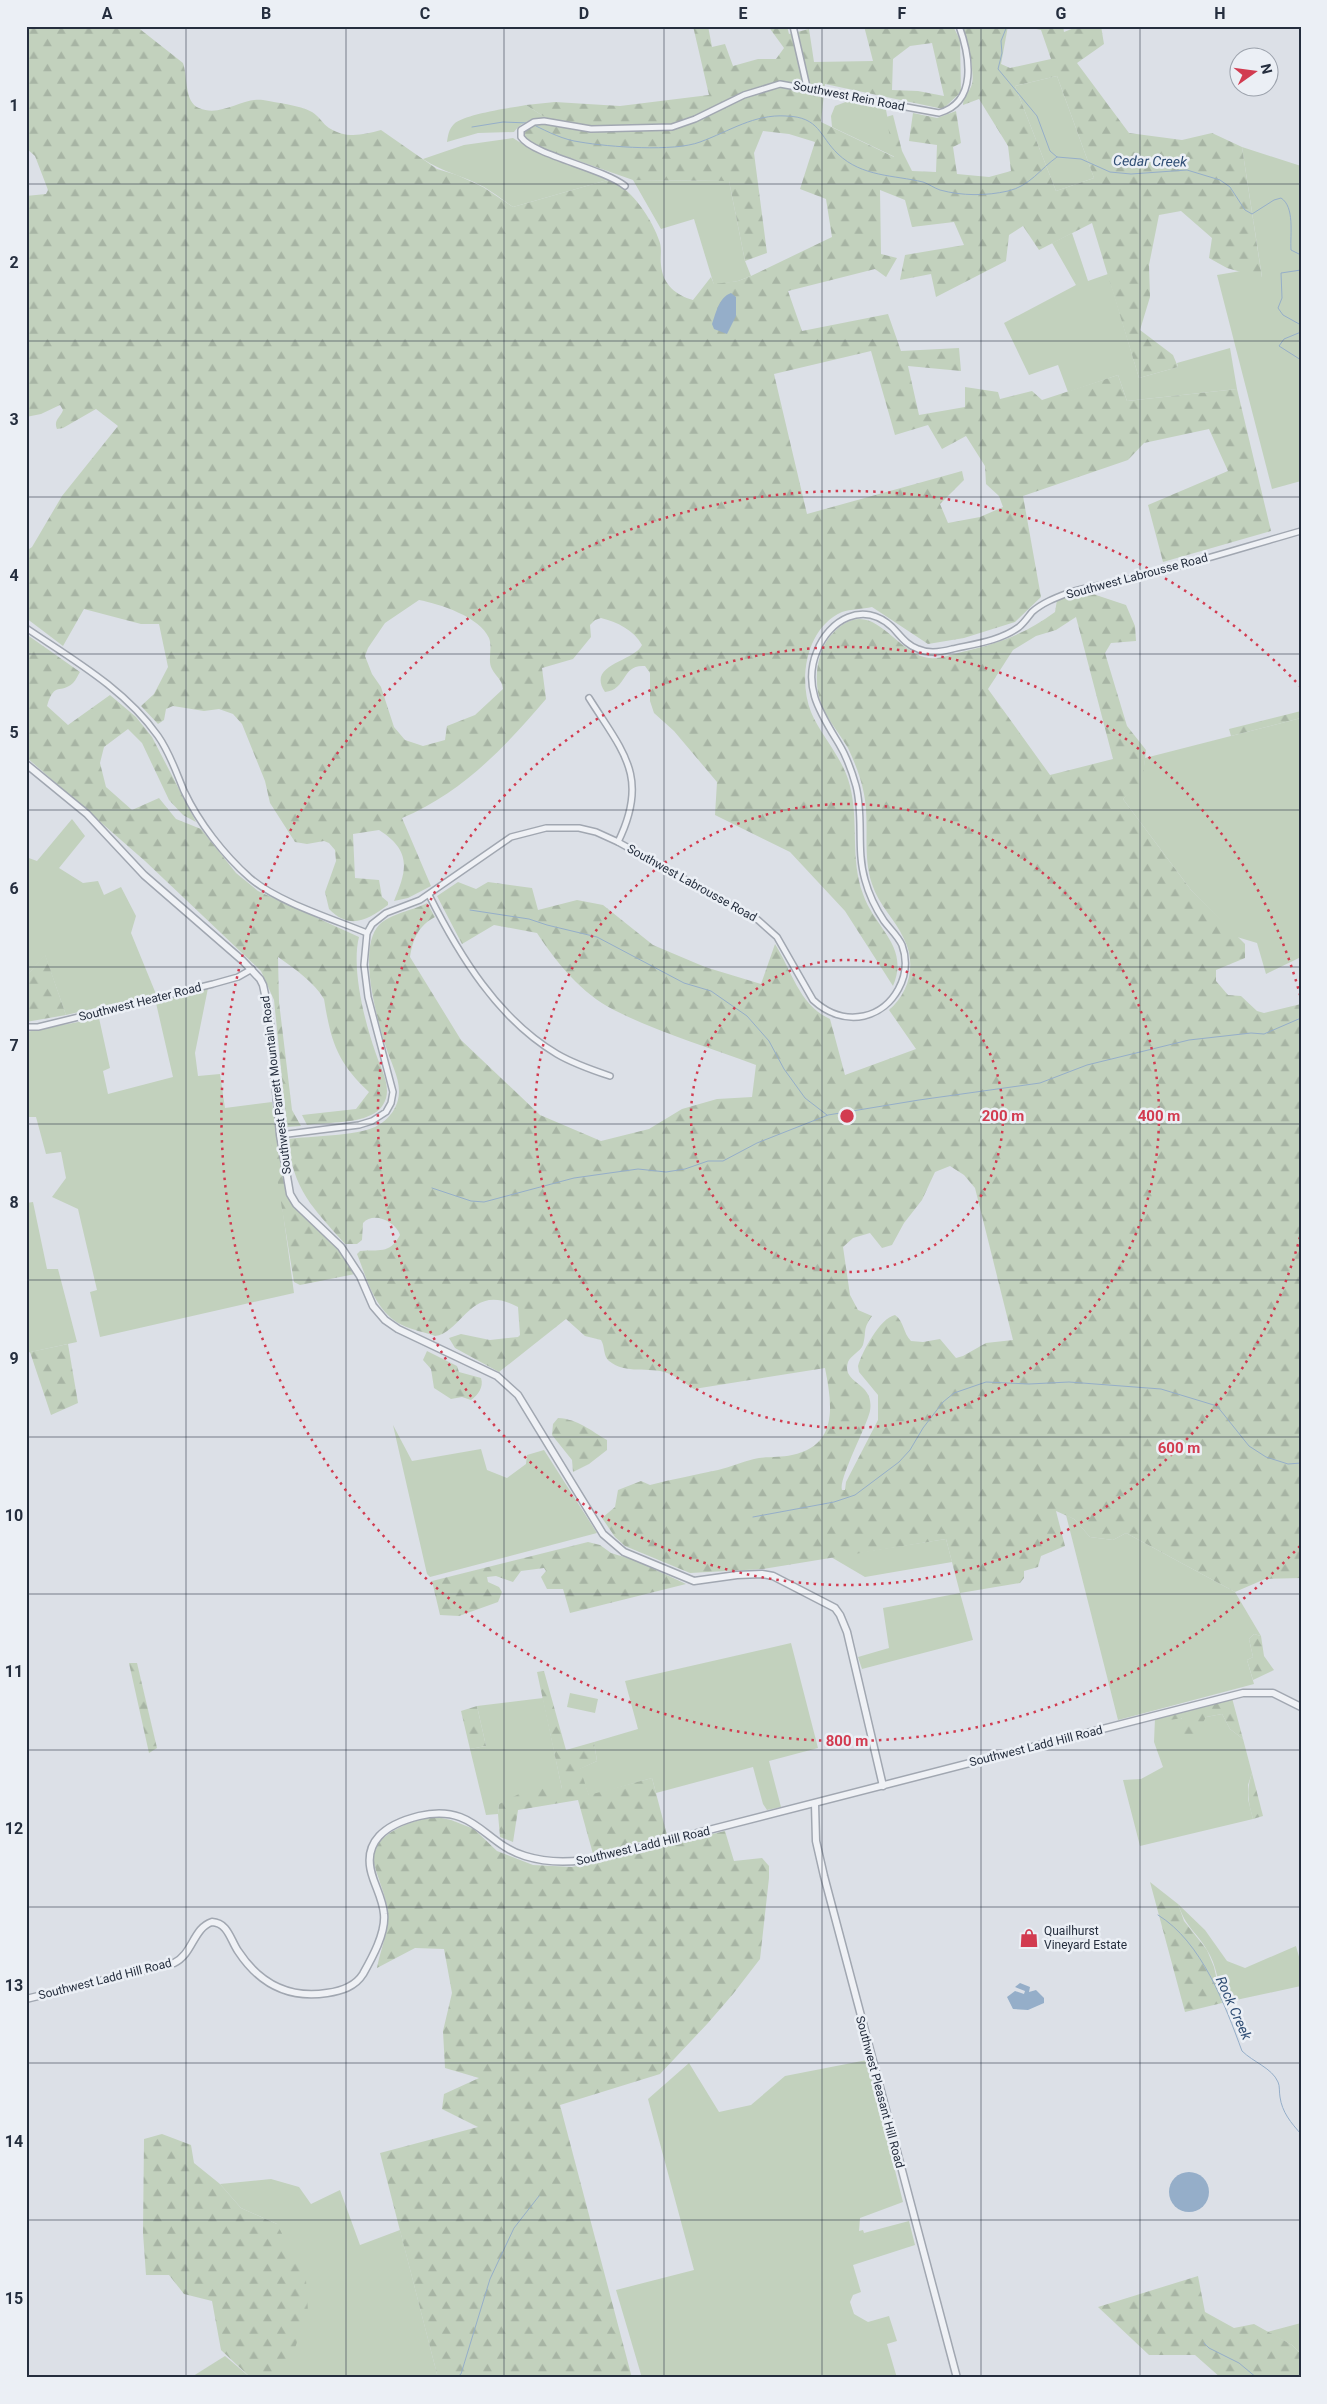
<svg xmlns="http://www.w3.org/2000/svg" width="1327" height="2404" viewBox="0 0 1327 2404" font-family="Roboto,sans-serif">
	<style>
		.grass { fill: #c2d1bd }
		.forest { fill: url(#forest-firs); fill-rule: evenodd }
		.water { fill: #95aec9 }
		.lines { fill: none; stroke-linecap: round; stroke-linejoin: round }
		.stream { stroke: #95aec9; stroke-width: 1 }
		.minor-casing { stroke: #a1a7b1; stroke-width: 8 }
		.tertiary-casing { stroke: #a1a7b1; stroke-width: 9 }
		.minor { stroke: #eff1f5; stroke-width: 5 }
		.tertiary { stroke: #eff1f5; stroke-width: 6 }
		.grid { fill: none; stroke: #252e3e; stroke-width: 1; stroke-opacity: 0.55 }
		.ring { fill: none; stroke: #d23b50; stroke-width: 2.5; stroke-dasharray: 2.5 5 }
		.labels { text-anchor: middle; stroke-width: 5; stroke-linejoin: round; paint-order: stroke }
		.street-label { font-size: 12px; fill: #252e3e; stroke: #ebeff5 }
		.poi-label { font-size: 12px; fill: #252e3e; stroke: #ebeff5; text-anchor: start }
		.water-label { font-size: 14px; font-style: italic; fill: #2e4c73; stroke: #ebeff5 }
		.centre { fill: #d23b50; stroke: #ebeff5; stroke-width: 2.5 }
		.ring-label { font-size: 15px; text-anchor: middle; font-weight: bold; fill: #d23b50; stroke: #ebeff5; stroke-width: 5; stroke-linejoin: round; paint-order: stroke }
		.neatline { fill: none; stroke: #252e3e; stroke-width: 2 }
		.grid-label { font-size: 16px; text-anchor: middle; font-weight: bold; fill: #252e3e }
	</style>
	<defs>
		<pattern id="forest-firs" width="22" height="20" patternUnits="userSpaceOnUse" patternTransform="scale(1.25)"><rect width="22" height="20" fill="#c2d1bd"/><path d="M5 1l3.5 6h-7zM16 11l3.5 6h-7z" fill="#a7b4a4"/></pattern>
	</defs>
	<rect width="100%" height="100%" fill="#dce0e7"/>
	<g class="grass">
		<path d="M1057,76L1094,178L1056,191L1015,86Z"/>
		<path d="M851,100L886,110L895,157L832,127L831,116L835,106Z"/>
		<path d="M526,105L546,118C532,119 522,121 514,132L478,133L447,142C448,135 449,129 454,124C465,114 510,108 526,105Z"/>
		<path d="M513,138L534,151L611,179L513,207C503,200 494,193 484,187C464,176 442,172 423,159L464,145Z"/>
		<path d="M1242,147L1301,166V481L1272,489L1217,275L1241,271L1262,277Z"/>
		<path d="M633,180L729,181L745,261L751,276L738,281L714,285L694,219L661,229Z"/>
		<path d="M1072,233L1088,281L1108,274L1139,378L1178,367L1177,363L1230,348L1237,389L1127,401L1118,375L1068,392L1058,365L1029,375L1004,323L1076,285L1052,243Z"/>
		<path d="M1301,718V957L1266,974L1257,943L1237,937L1191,890L1123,799C1141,782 1142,784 1145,758Z"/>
		<path d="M72,819L85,836L59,868L83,883L98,881L104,895L121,887L136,916L131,933L156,994L66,1015L45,955L26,977V857L37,861Z"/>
		<path d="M208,988L195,1053L198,1076L220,1074L225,1108L272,1102L275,1123L271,1125L294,1293L100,1337L90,1292L97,1290L78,1209L52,1197L66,1178L61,1152L46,1154L36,1117H27L26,1032L99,1018L110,1068L103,1071L108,1094L173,1077L156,1003Z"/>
		<path d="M33,1202L47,1269H58L77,1342L26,1353V1203Z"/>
		<path d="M393,1425L412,1461L481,1449L487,1470L507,1478L526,1464L527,1455L544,1450L597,1533L430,1577L427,1574Z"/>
		<path d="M1066,1515L1074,1519L1090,1537L1113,1540L1126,1533L1235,1592L1261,1636L1254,1634L1249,1639L1253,1657L1247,1660L1254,1684L1118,1720Z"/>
		<path d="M946,1539L952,1562L865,1577L831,1557Z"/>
		<path d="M960,1593L973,1640L862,1669L858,1657L889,1648L883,1608Z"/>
		<path d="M791,1643L818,1748L769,1761L781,1807L767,1810L763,1804L753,1767L656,1793L652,1778L589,1796L579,1769L597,1761L594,1742L638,1729L625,1681Z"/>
		<path d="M570,1693L598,1699L595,1713L567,1707Z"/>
		<path d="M543,1698L562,1789L499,1804L498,1814L486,1815L470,1749L486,1746L477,1706Z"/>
		<path d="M1222,1714L1230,1729L1243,1739L1252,1773L1248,1785V1799L1253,1819L1140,1846L1123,1780L1141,1779L1163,1767L1154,1742L1155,1718L1168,1715L1201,1723L1206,1717Z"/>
		<path d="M1178,1904L1205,1930L1227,1961L1245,1968L1296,1946L1301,1964V1986L1222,2003C1219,1986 1217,1965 1207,1950C1196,1931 1186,1928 1178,1904Z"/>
		<path d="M867,2060L903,2202L860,2218L859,2231L863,2230L864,2233L909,2221L915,2245L853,2265L861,2292L853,2295L850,2302L854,2314L868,2322L889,2316L897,2341L887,2344L897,2378H642L616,2290L694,2270L648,2099L689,2063L719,2112L751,2105L785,2076Z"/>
		<path d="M271,2179L299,2187L311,2204L340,2190L360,2245L400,2230L438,2378H284L286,2369L277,2224L241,2208L220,2184Z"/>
		<path d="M1301,2323V2354L1292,2345L1267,2332Z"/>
		<path d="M225,2356L251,2378H190Z"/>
	</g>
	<g class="forest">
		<path d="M26,26H136L183,63C188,77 184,102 199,108C221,118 242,97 263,100C278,103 299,105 312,112C319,116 323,124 329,128C347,139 362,135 381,130L437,169L457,175L483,187L513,207L611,179C633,192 652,218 660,243C662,251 660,257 661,265C663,285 676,295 693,300L711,277L714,284L738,281L751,276L832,237L826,199L800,189L815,142L789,134L763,131L754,153L767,253L745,261L729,181L633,180L536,146L526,140L524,132L530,126L539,123L590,131H645V126L573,125L546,118L526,105L555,102L620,106L709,95L693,26H708L712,47L725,44L733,66L758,59H776L784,48L768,26H787L789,34L809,29L814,62L873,61L864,26H953L960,40L961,92L943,109L825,84L821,122L894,157L886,117L893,115L902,151L912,171L936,172L937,145L909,141L913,113L937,118L956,111L961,143L953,147L957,174L989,177L1011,171L1008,146L979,99L963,105C963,96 970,92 972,84C975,73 967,37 962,26H1008L1001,64L1010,68L1051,59L1041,30L1022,26H1063L1064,32L1079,26H1101L1104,44L1077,63L1129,133L1182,140L1212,133L1242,147L1262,278L1227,268L1209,258L1212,238L1181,211L1159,215L1149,265L1150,297L1140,330L1173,355L1178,367L1139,378L1092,223L1039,250L1023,226L1009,235L1006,261L936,297L931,274L900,280L905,255L964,245L954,222L912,227L905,200L880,190L881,254L897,258L886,277L875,269L788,291L802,331L888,314L901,351L959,348L961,371L908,366L919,415L965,407V387L998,392L1000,399L1032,391L1042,400L1118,375L1127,401L1237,389L1271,531L1163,562L1148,505L1228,471L1209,429L1144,443L1128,460L1023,496L1041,597L1015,622L964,638L928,644L872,607C863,609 851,609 842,612C806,628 798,679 811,712C822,738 843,757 850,786C859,822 850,859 863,894C875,929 910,946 893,986L845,911L790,852L715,815L717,782L674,731L654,713L650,701V673L645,666C621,664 628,689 605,692C586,664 634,662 642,645C634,630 617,622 601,618L595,620L590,625L591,637L573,659L542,668L546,699C505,747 462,793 402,818L431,886L408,898L394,901C407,870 412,851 379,830L353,834L355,878L379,880L382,897L388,902V905C369,919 350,931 329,909L325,892L336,861L335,850L329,843L324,841L307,844L295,842L270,803L265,781L242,724L233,714L219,709L204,711L173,706L166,709L164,720L158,724L141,706L154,694L168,667L159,624H141L84,609L63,646L26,618V551L32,547L62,496L118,426L96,409L63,428L57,429C53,420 61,417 63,410L60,405L41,414L26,417V196L46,194L48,190L35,156L26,148ZM932,43L944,96L918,91L892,90L893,59L910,46ZM1057,76L1094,178L1056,191L1015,86ZM871,351L895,435L928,425L942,449L966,436L985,466L986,484L999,496L1003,507L980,517L948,523L940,504L964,480L962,471L807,514L774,374ZM419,600C440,604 480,617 489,638C493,649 487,660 492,669C496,677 502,679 503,689L475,715L447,726L445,740L423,746L405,740L394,727L381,687L372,674L365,656L368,648L385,623Z"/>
		<path d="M1087,592L1126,605L1135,626L1136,641L1111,643L1105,653L1127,726L1146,750L1143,778L1139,786L1123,799L1191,890L1245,944V958L1216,970V981L1228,995L1241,996L1257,1011L1264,1013L1301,1004V1578L1265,1579L1235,1592L1126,1533L1113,1540L1090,1537L1074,1519L1056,1511L1065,1546L1041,1556L1038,1567L1024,1571V1578L1020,1583L960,1593L946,1539L763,1569L690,1573L625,1546L615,1537L602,1518L615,1507L618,1490L641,1481L650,1485C673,1479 695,1475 718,1470C730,1467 742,1462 754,1459C767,1456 780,1458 792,1455C839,1445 832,1404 825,1368L694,1389C686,1384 676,1376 667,1373C649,1366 626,1375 609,1361C603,1356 605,1346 601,1340L585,1336L566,1319L499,1372L455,1348L449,1338L461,1334L490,1340L518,1337L520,1335L518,1307C471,1281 463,1332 435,1336C424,1332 412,1330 402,1325C375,1312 367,1279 357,1254L360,1251C379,1249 389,1255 400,1235C396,1222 374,1211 363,1223L362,1240L357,1244H345C314,1209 292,1189 288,1139C310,1136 355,1136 375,1127C389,1120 399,1107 399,1091C399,1076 390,1061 386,1047C377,1019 357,949 379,925C391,913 412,911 427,903L435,917C418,926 413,939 410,957L461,1040L540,1115L601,1141L649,1129L682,1109L717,1099L752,1097L756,1065C709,1047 659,1033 614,1010C582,994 556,962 537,933L494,925L462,944L437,896L458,882L476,889L488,882L532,888L538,910L577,900L603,905L653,945L705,967L761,984L775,944C792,971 799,1005 830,1019L845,1075L916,1049L889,1010C909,993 917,964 904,939C895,919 879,906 872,884C862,855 870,824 864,794C861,778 855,763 848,748C841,736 832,725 825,713C812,688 814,652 834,632C873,593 894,654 929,658C941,659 954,654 966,651C999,643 1027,633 1055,612L1057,600ZM1076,617L1113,759L1050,775L988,689L1013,650L1036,636L1056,630ZM950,1166L964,1175L975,1188L1013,1340L986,1343L963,1356L956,1358L940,1339L923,1342L911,1341C903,1333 904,1321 895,1315C880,1318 862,1352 858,1366L859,1372L878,1395V1420L846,1482L845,1490H842C838,1480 866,1428 870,1411C875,1381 841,1385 848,1362C851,1355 860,1352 863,1345C867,1331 862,1330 872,1316L858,1310L850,1295L843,1247L853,1238L870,1233L882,1248L892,1245L904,1223L922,1200L935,1172Z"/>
		<path d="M26,634L80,672C78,675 76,680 73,683C60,695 55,680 47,706L68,725L110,695L136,717L152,737L196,822L183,815L169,800L142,743L128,729L104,747L100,763L106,787L132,810L159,798L176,819L201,829L236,873L258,891L359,937C351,969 365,1023 376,1054C380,1066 387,1078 387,1091C387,1101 381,1111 371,1115C353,1124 326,1122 307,1125L302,1115L356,1109L369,1092C337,1062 331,1042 324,999C314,982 295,969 278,957L279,1002L292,1110L301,1126L287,1127L274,1000L261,971L145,861L26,757Z"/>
		<path d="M1301,711V718L1231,736L1229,729Z"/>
		<path d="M45,954L66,1015L26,1022V977Z"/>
		<path d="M275,1123L288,1194L337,1248L355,1274L300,1285L294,1282L269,1129L271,1125Z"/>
		<path d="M68,1344L78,1403L51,1415L30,1352Z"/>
		<path d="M427,1351L457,1366L459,1372L481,1378C484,1387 478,1395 471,1400L462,1397L451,1399L434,1388L431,1369L423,1360Z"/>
		<path d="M558,1418C578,1419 591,1431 607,1440V1450L589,1464L573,1472L572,1460L552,1435L553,1424Z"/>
		<path d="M588,1542L600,1545L611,1553L637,1561L686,1584L570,1613L563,1589H547L541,1577L546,1571L544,1568L521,1571L513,1582L496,1576L487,1577L488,1582L499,1587L502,1592L498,1602L459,1616L440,1615L432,1581Z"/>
		<path d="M1254,1634L1261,1636L1264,1656L1274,1670L1253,1680L1247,1660L1253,1657L1249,1639Z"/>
		<path d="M129,1663H137L157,1748L149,1753Z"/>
		<path d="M544,1671L566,1750L594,1742L597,1761L580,1769L589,1795L652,1778L667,1835L593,1854L578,1800L518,1810L513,1842L500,1837L498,1814L499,1804L541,1783L562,1789L537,1672Z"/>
		<path d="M1232,1698L1243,1739L1230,1729L1222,1714L1206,1717L1195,1737L1180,1733L1182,1718L1170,1720L1168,1715Z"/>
		<path d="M477,1706L486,1746L470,1749L461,1711Z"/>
		<path d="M1252,1773L1263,1816L1253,1819C1248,1802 1246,1790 1252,1773Z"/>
		<path d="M432,1816L451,1820L474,1829L497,1851L533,1865L572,1867L725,1831L734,1861L762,1858L769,1866V1878L760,1959L733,1994L708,2023L660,2074L560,2105L632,2378H438L380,2153L478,2127L442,2109L444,2094L479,2078L445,2068L443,2031L452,1993L444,1949L415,1948L377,1968C380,1952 388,1932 388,1915C387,1897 378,1880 374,1863C369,1834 411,1822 432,1816Z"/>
		<path d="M1150,1882L1178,1904L1184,1921L1207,1950L1214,1967L1222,2003L1185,2012Z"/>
		<path d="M162,2134L191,2145L194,2163L220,2184L241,2208L277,2224L306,2280L308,2312L284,2378H251L221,2350L212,2301L184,2294L169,2275H146L143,2233L144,2139Z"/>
		<path d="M1198,2276L1205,2312L1234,2328L1254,2324L1292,2345L1301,2354V2378H1221L1195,2355H1149L1098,2307Z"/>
	</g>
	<g class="water">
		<path d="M731,293L736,297V316L727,334L714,329L712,324C716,313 719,297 731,293Z"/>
		<path d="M1020,1983L1030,1987L1029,1992L1036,1990L1044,1998V2003L1028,2010L1013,2009L1007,1997L1015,1991L1024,1994L1025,1991L1015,1987Z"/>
		<circle cx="1189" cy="2192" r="20"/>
	</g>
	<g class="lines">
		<g class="stream">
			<path d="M1007,26L1001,41L1002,53L998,69L1037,116L1050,151L1057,157L1081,159L1110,172L1131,174L1187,170L1220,180L1230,187L1245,210L1252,214L1274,200L1281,198C1295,207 1290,234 1291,250L1301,255"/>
			<path d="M534,125C548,132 564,140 580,142C609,147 674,152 700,142C730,131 754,114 786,116C820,117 819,136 838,154C862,177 894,175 923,182C929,184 934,188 940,190C962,196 986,196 1008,191C1030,186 1040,169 1057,157"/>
			<path d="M472,127L503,122L528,123"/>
			<path d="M1301,270L1281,273L1282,298L1278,308L1283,315L1301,325"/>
			<path d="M1301,332L1284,339L1279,346L1301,360"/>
			<path d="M470,910L529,919L547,925L597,937L684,983L711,991L747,1016L769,1041L784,1069L805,1098L827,1115"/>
			<path d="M432,1188L471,1201L484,1202L574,1178L638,1169L666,1172L685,1169L708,1161H723L757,1143L828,1115L919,1100L1040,1083L1087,1065L1189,1040L1251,1033L1264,1034L1301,1018"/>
			<path d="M753,1517L834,1502L855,1495L899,1462L910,1450L923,1428L943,1402L954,1393L986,1382L1029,1384L1069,1382L1161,1389L1217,1406L1249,1446L1266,1457L1288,1464L1301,1463"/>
			<path d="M1158,1915C1202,1942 1225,2005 1242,2051C1253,2062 1272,2068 1278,2082C1280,2086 1279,2092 1280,2097C1282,2112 1291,2123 1301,2134"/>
			<path d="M1204,2343L1209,2348L1239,2363L1257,2378"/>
			<path d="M456,2378L461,2374L490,2279L514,2228L539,2196"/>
		</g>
		<g class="minor-casing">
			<g id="minor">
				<path d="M793,26L807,87"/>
				<path d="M625,186C602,168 533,155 521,137V130L534,122L544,121L591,129L672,127L695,119L744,95L780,84L939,113C978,102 970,56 959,26"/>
				<path d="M26,628C72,659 125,689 158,736C170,753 176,772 184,791C199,823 224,855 250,878C278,902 333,919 367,933"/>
				<path d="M589,698C623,752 650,777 618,842"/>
				<path d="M429,895C459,955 498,1019 557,1054C574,1064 592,1070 610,1076"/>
				<path d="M26,1027H38L213,984L238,977L252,969"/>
				<path d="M280,1135L359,1125L372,1121L386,1112L391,1103L393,1092L368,997L364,965L367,933L372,924L386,913L420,900L511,837L546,828H579L596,832L618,842L758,920L777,937L813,1000C827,1013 845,1020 864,1016C894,1009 913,975 902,945C898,936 890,929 884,921C876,909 869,895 865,880C856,849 864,817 856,786C852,772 847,757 839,744C821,714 802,687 817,651C829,620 863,600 892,627C900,635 906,645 918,649C929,654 941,652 952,649C974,644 1000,641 1019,627C1024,623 1028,617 1032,612C1042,603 1055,598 1068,593C1085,587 1104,585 1121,581C1182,567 1241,548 1301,531"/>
			</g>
		</g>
		<g class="tertiary-casing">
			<g id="tertiary">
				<path d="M26,764L87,814L144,875L243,961L260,979L263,985L269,1013L280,1135L290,1194L296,1204L341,1247L360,1276L373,1306L385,1320L398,1329L497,1376L518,1395L603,1534L624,1552L694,1581L737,1575L762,1574L773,1576L835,1608L840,1615L847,1632L883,1786"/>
				<path d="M815,1804L816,1841L824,1876L957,2378"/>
				<path d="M26,1999L174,1963C193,1954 193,1928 212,1922C228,1923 230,1939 238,1951C259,1983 288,1999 327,1993C341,1991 355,1987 363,1974C372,1958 386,1933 384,1914C383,1901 377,1890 373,1878C360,1841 387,1824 419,1816C475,1803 484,1844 525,1856C570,1870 614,1854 658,1843L1243,1693H1273L1301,1707"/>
			</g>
		</g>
		<use href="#minor" class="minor"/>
		<use href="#tertiary" class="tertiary"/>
	</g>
	<path class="grid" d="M186,26V2378M346,26V2378M504,26V2378M664,26V2378M822,26V2378M981,26V2378M1140,26V2378M26,184H1301M26,341H1301M26,497H1301M26,654H1301M26,810H1301M26,967H1301M26,1124H1301M26,1280H1301M26,1437H1301M26,1594H1301M26,1750H1301M26,1907H1301M26,2063H1301M26,2220H1301"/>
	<g class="ring">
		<circle cx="847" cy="1116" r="156"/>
		<circle cx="847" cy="1116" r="312"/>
		<path d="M1300 1237A469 469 0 1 1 1300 995"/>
		<path d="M1300 1546A625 625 0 1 1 1300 686"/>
	</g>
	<defs>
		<g id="shop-bare" transform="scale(1.5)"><path d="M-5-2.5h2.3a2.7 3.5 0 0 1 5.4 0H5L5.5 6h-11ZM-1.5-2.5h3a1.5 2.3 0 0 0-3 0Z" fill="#d23b50" stroke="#ebeff5" stroke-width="2.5" paint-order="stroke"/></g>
	</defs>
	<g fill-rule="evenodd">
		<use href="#shop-bare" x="1029" y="1938"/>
	</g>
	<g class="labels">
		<g class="street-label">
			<text transform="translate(849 96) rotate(11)" y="4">Southwest Rein Road</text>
			<text transform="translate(1137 576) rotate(-15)" y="4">Southwest Labrousse Road</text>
			<text transform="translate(692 883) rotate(29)" y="4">Southwest Labrousse Road</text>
			<text transform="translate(140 1002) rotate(-14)" y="4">Southwest Heater Road</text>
			<text transform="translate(276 1085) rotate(-97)" y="4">Southwest Parrett Mountain Road</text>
			<text transform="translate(1036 1746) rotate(-14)" y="4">Southwest Ladd Hill Road</text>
			<text transform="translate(643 1846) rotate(-13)" y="4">Southwest Ladd Hill Road</text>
			<text transform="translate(105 1979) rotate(-14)" y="4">Southwest Ladd Hill Road</text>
			<text transform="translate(880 2092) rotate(75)" y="4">Southwest Pleasant Hill Road</text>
		</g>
		<g class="poi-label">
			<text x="1044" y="1935">Quailhurst<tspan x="1044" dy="14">Vineyard Estate</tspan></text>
		</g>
		<g class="water-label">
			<text transform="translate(1150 161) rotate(1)" y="5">Cedar Creek</text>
			<text transform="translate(1234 2008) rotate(66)" y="5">Rock Creek</text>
		</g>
	</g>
	<circle cx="847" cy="1116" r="8" class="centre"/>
	<g class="ring-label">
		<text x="1003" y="1121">200 m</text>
		<text x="1159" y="1121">400 m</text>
		<text x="1179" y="1453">600 m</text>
		<text x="847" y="1746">800 m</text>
	</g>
	<rect width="1327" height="2404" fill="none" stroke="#ebeff5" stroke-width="55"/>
	<g transform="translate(1254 72) rotate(76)"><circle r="24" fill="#ebeff5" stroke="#9ca2ac"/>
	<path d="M0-4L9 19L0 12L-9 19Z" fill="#d23b50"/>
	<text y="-8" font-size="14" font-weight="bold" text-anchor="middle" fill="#252e3e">N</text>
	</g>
	<rect x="28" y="28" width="1272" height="2348" class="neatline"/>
	<g class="grid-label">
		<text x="107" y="19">A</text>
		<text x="266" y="19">B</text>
		<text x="425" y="19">C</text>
		<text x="584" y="19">D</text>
		<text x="743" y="19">E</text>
		<text x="902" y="19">F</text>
		<text x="1061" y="19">G</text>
		<text x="1220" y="19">H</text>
		<text x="14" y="111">1</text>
		<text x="14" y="268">2</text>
		<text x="14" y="425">3</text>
		<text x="14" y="581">4</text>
		<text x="14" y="738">5</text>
		<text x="14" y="894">6</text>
		<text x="14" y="1051">7</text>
		<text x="14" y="1208">8</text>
		<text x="14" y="1364">9</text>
		<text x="14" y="1521">10</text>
		<text x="14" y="1677">11</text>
		<text x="14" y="1834">12</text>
		<text x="14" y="1991">13</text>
		<text x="14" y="2147">14</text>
		<text x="14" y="2304">15</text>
	</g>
</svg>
